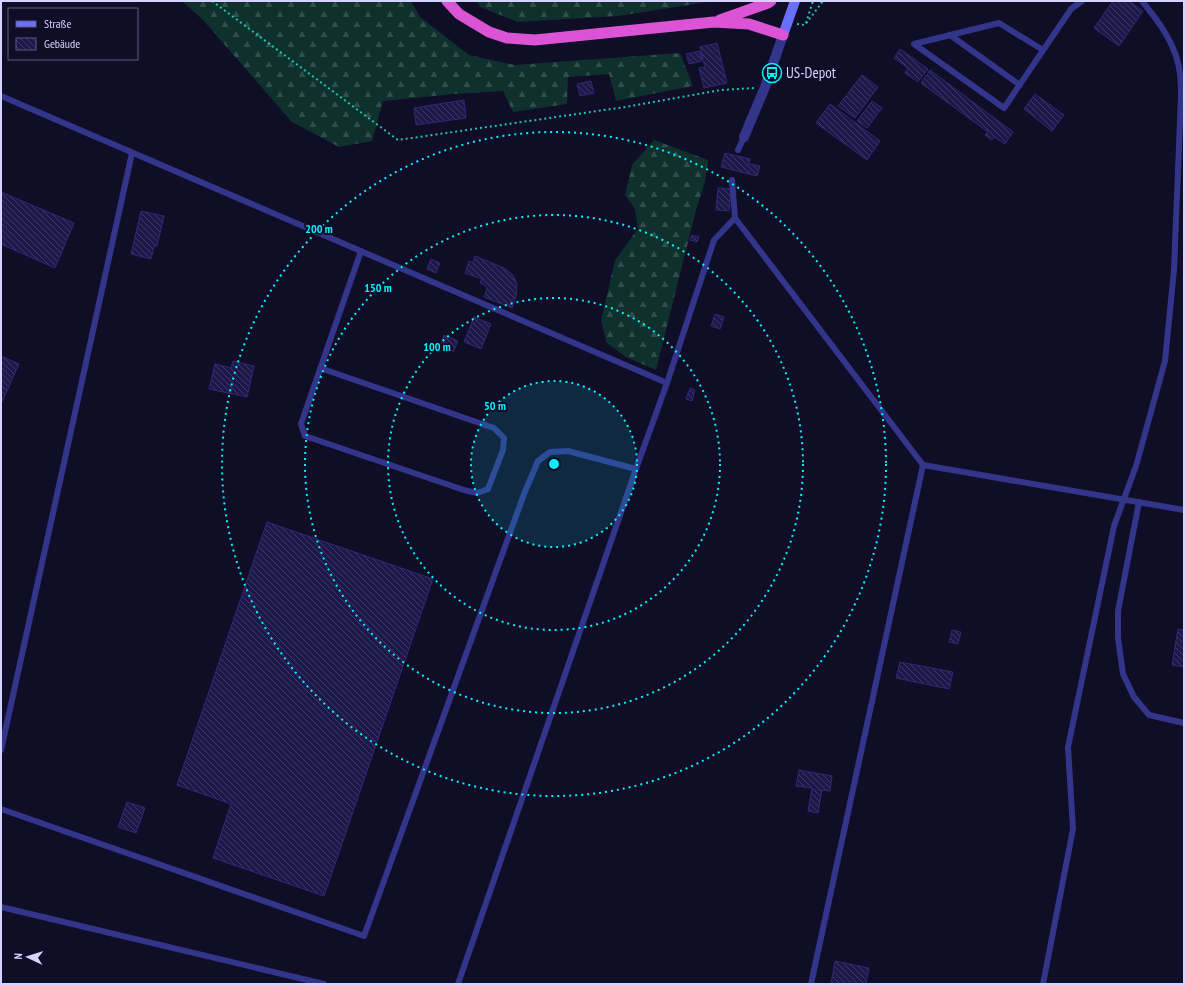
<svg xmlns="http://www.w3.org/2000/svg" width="1185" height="985" viewBox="0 0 1185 985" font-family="'PT Sans Narrow',sans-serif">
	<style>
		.forest { fill: url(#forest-firs) }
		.building { fill: url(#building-back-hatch); stroke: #322778 }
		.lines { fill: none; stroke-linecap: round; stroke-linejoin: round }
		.path { stroke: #23c2af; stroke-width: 2; stroke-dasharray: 2 3; stroke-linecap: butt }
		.service { stroke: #33358a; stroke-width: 6 }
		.minor { stroke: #33358a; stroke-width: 10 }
		.secondary { stroke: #6a6fff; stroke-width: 10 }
		.trunk { stroke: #db54d6; stroke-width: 11 }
		.ring { fill: none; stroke: #00f4fe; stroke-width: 2; stroke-dasharray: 2 4 }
		.labels { text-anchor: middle; stroke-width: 4; stroke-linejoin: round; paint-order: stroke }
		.poi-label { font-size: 15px; fill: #d5d3ff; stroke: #100d27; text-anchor: start }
		.centre { fill: #00f4fe; stroke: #100d27; stroke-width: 2 }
		.ring-label { font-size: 12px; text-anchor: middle; font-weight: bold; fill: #00f4fe; stroke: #100d27; stroke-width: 4; stroke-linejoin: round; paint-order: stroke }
	</style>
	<defs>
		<pattern id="forest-firs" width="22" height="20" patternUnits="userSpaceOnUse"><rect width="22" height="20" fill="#0f312e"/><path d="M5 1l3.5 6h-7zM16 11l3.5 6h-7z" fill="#314e4d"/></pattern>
		<pattern id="building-back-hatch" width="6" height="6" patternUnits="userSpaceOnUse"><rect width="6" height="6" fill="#1e174a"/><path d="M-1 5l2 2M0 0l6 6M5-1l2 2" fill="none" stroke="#3e3865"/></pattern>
	</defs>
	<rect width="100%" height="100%" fill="#100d27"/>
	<g class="forest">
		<path d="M182,1H411L420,17L469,55L515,65L680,53L693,86L616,101L609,74L568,77L567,104L513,112L503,91L454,94L383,101L372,141L339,147L292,122L204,21Z"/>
		<path d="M477,1H714L618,16L518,22L480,7Z"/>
		<path d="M654,140L708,160L705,182L696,210L656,370L626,357L607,343L601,321L615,260L638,229L635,209L625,195L632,165Z"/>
	</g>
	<g class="building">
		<path d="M1113,1H1129L1143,11L1119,46L1094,28Z"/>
		<path d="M717,43L727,83L704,88L699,68L705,67L700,47Z"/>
		<path d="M900,49L928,69L918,82L905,73L908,68L894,58Z"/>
		<path d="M700,51L702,61L689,64L686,54Z"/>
		<path d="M930,70L1013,132L1005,144L994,137L992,140L985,135L988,132L921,83Z"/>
		<path d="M862,75L878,87L855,118L838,106Z"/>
		<path d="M591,81L594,93L580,96L577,84Z"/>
		<path d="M1035,94L1064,115L1052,131L1024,109Z"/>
		<path d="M464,100L466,118L416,125L414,108Z"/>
		<path d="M872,101L882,108L867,128L857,121Z"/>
		<path d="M830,104L880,141L867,160L816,123Z"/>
		<path d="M725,153L750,159L749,164L760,166L757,176L721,167Z"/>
		<path d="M718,188L731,189L729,211L716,210Z"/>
		<path d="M1,192L74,223L55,268L1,244Z"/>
		<path d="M141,211L164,216L157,246H154L151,259L131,254Z"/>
		<path d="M692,235L699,237L697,242L690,240Z"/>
		<path d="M475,256L504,268L513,275L517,284L516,296L512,308L484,297L487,289L485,285L480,283L482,279L465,273L469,261L473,263Z"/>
		<path d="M431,259L440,263L436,273L427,269Z"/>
		<path d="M715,314L724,317L720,329L711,326Z"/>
		<path d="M474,317L491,324L481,349L464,342Z"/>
		<path d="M444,335L458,341L453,352L440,346Z"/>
		<path d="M1,356L19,364L1,404Z"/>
		<path d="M233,361L254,366L247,397L209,389L215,364L231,368Z"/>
		<path d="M690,388L695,390L692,401L686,399Z"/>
		<path d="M267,522L433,579L324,896L213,858L231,804L177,785Z"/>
		<path d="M1178,629L1184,630V667L1172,665Z"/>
		<path d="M952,630L961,632L958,644L949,642Z"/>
		<path d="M900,662L953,672L949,689L896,678Z"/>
		<path d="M799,770L832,776L830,791L822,790L818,813L808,811L812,788L796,786Z"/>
		<path d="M127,802L145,808L136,833L118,827Z"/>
		<path d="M835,961L869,968L866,984H831Z"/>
	</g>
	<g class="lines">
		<g class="path">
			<path d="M212,1L398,140L625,107L721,90L754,88"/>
			<path d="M806,23L813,1"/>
			<path d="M797,24L805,25L823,1"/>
		</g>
		<g class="service">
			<path d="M950,35L1020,85"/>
			<path d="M1043,50L999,23L914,44L1004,108L1071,9L1082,1"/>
			<path d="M1,96L667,383"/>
			<path d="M738,150L744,137"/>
			<path d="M732,180L735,218L923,465L811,984"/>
			<path d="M320,368L494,428L504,438L503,450L488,489L477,493L464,490L305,436L301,424L361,251"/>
			<path d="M923,465L1184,510"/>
			<path d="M1139,502L1118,611V638L1123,674L1134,697L1149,715L1184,723"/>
			<path d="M1,750L132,153"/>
			<path d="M1,809L364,936L524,494L538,461L550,452L568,451L636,469"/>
			<path d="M1,907L324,984"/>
			<path d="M458,984L636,469L667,383L714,240L735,218"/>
			<path d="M1043,984L1073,829L1068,747L1114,526L1136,466L1165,361L1174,270L1181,96C1181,89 1181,81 1180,74C1177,46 1160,23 1142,1"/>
		</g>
		<path class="minor" d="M744,137L765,87L783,35"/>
		<path class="secondary" d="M783,35L795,1"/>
		<g class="trunk">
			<path d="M447,1L459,14L489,32L507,38L535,40L714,22L749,24L783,35"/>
			<path d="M720,20L768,3L771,1"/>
		</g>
	</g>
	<circle cx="554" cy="464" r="83" fill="#00f4fe" fill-opacity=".12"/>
	<g class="ring">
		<circle cx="554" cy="464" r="83"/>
		<circle cx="554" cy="464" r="166"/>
		<circle cx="554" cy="464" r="249"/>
		<circle cx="554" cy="464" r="332"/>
	</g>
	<defs>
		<g id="bus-ring" transform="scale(1)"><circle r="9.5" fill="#100d27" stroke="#00f4fe" stroke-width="1.5"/><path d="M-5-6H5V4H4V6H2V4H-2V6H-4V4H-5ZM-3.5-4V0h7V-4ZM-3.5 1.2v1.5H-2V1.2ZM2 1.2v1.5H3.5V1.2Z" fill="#00f4fe"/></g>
	</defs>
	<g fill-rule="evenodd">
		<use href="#bus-ring" x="772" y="73"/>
	</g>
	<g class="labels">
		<g class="poi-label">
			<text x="786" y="78">US-Depot</text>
		</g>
	</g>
	<circle cx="554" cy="464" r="6" class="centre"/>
	<g class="ring-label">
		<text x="319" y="233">200 m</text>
		<text x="378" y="292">150 m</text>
		<text x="437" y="351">100 m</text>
		<text x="495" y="410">50 m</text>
	</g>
	<rect width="1185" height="985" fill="none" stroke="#d5d3ff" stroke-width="4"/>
	<rect x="8" y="8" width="130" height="52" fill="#100d27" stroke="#5f5c7d"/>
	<rect x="16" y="21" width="20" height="6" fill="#6a6fff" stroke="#5f5c7d"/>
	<text x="44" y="28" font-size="12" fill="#d5d3ff">Straße</text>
	<rect x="16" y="38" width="20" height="12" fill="url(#building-back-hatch)" stroke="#5f5c7d"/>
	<text x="44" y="48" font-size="12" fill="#d5d3ff">Gebäude</text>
	<g transform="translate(28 957) rotate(274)" stroke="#100d27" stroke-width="3" paint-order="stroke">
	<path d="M0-3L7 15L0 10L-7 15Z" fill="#d5d3ff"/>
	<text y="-6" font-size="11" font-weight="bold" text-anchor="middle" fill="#d5d3ff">N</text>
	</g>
</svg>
